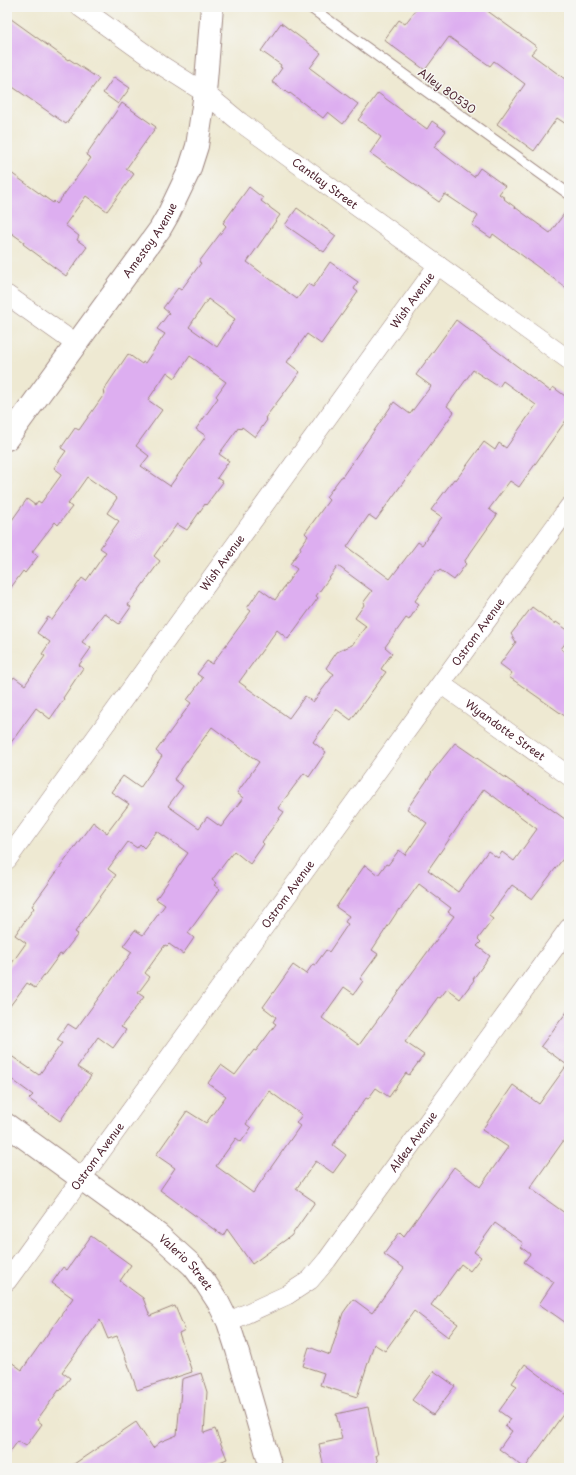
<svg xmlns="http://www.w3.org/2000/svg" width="576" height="1475" viewBox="0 0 576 1475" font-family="'Playpen Sans',sans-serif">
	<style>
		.building { fill: #ddaef0; fill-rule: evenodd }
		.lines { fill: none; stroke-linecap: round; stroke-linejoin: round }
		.service-casing { stroke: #9c847e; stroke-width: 12 }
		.minor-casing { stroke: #9c847e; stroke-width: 20 }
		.tertiary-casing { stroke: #9c847e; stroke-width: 24 }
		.service { stroke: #fff; stroke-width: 10 }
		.minor { stroke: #fff; stroke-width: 19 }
		.tertiary { stroke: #fff; stroke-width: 22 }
		.labels { text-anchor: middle; stroke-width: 3; stroke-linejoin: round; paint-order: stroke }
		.street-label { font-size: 11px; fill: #4a1f2b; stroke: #f6f6f2 }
	</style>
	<rect width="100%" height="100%" fill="#f6f6f2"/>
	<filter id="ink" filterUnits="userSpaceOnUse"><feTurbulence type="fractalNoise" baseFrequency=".025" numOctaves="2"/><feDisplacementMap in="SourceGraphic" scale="8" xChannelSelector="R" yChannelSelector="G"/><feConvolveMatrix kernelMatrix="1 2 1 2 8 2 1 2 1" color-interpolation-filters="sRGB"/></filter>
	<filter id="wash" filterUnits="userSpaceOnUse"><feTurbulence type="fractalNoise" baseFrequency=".012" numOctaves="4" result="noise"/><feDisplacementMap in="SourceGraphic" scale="16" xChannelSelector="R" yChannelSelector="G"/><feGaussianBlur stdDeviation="0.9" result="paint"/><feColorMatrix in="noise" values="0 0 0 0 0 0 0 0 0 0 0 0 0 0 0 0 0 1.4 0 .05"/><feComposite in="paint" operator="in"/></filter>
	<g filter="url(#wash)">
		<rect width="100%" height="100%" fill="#eee9d2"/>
		<g id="blocks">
			<g class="building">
				<path d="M418,7H482L537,47L531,54L569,82V126L557,118L534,151L497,124L525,84L494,61L490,66L449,37L425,70L384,40L399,20L405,24Z"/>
				<path d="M7,16L68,60L69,59L99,79L66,124L7,83Z"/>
				<path d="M281,23L321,53L310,68L358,104L343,124L328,112L323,118L290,93L289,94L272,82L282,68L280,67L281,65L261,51Z"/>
				<path d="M114,77L130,88L118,104L103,93Z"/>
				<path d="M378,93L427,129L432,121L446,131L434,147L474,177L480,168L505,186L499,194L505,198L504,199L550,233L569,207V290L493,234L491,238L472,225L478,216L445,194L439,202L370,153L381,137L358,120Z"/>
				<path d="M122,103L156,127L126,169L134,174L107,211L86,196L65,225L79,236L77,240L87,247L66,276L23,244L24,242L7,230V170L53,203L54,201L57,204L91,158L86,155Z"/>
				<path d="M249,187L263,198L261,201L280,215L247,262L297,299L308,284L313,287L330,262L358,282L354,289L358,292L321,344L307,334L287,362L300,372L265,418L267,420L255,437L242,427L241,429L239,427L219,454L229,461L217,478L223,482L206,505L205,504L187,530L177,524L154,556L160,561L128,605L131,607L119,624L104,613L82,642L91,648L79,665L83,668L63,698L64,699L50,719L36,708L7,748V687L14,677L25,685L45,656L42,654L50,642L37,633L48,617L52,620L82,578L86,581L106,552L100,548L119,521L107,513L117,498L87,477L68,504L72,507L58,525L55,522L32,552L38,556L25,573L23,571L7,593V527L27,499L35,505L38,501L41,503L62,474L54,468L66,451L61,448L75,428L79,430L105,393L103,391L128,354L142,364L143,362L145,363L165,334L157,329L169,313L163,308L178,288L181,290L201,263L199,262L226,226L223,223ZM208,299L235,319L217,347L189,327ZM190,356L226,382L216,396L218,398L196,429L206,436L170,486L141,466L149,456L136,446L162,410L148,400L167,372L175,378Z"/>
				<path d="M297,208L336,236L324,252L285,225Z"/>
				<path d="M456,320L550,391L553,387L569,399V416L519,487L510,481L489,509L497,515L464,562L466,564L454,580L440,570L438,572L436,571L415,601L419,604L409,620L406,618L385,647L392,653L381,669L386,672L351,720L336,709L313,742L326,752L309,777L304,773L278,808L284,812L262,842L264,844L250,864L234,851L212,880L216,883L214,885L220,889L188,933L194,938L183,954L169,944L167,946L165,945L145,973L150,977L138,993L144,997L121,1027L126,1030L113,1048L98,1037L77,1067L91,1076L60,1121L29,1099L33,1095L7,1076V1053L39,1075L62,1043L57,1040L68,1024L76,1029L132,952L123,946L135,930L143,935L165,905L156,899L188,853L157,831L144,848L140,844L137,848L128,842L108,869L116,875L75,932L78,934L62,955L60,954L35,988L27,983L7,1010V970L26,943L15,935L34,908L32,906L93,822L107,833L129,804L111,792L123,776L140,788L162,756L156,751L191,703L187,700L203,678L197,674L207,661L212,664L251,611L247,608L260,589L275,600L297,569L290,564L301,549L300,547L308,536L305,533L329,500L326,497L341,477H342L394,402L410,414L431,386L416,375ZM473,370L499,387L503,381L536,405L506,448L499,443L495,450L484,442L456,480L454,479L431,510L442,517L422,545L418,542L390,579L347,547L369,515L376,520L454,412L447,406ZM338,566L372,591L363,603L364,605L355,618L366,626L352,645L337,652L326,668L334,674L313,702L305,696L289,718L239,682L277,630L288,639L318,598L316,596ZM212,727L259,762L237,793L243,798L221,827L207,817L199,828L168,806L183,786L174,779Z"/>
				<path d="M532,607L555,624L556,622L569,631V638L561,649L569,655V719L509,677L512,673L500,664L516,642L511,634Z"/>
				<path d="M455,743L529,794V793L569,822V851L532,899L512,885L489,916L493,919L478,939L481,942L477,946L490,956L473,979L474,980L460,999L447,989L440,998L438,997L405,1042L424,1055L409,1075L406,1073L389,1097L376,1088L368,1099L366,1098L356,1112L355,1111L333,1145L346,1155L333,1173L316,1161L296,1189L315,1202L291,1236L252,1264L227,1229L223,1236L160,1190L175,1168L156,1155L187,1111L206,1123L226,1096L208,1083L221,1065L235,1075L254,1050L256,1051L276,1024L273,1022L276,1017L263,1007L293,965L306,974L313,964L315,965L326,950L329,952L348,924L345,922L349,916L336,907L365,865L378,875L386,864L388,865L399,850L405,855L427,823L407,809L432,773H431ZM484,789L537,829L514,861L502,852L498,858L488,851L458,892L428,870ZM419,884L451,908L448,912L454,916L359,1045L322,1018L344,987L354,994L363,981L360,979L378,954L372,950L399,909L400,910ZM269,1091L302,1115L296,1123L300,1126L253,1193L216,1166L236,1138L241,1142L251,1128L246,1124Z"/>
				<path d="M569,1009V1133L530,1188L569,1216V1325L539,1304L554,1282L524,1262L530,1254L521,1247L523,1243L495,1223L474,1252L481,1257L470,1271L461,1264L431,1305L458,1324L448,1337L414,1311L385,1351L374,1344L357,1397L320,1385L324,1373L303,1366L309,1347L330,1355L343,1313L353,1299L372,1313L404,1268L384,1254L400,1232L404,1236L454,1167L480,1187L508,1147L482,1130L513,1085L539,1104L567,1065L541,1046Z"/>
				<path d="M91,1236L131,1265L120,1281L143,1298L150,1316L175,1306L185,1330L179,1333L192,1372L137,1390L128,1364L117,1336L108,1339L100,1320L62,1372L70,1378L60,1391L59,1390L37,1420L42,1424L26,1446L18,1441L7,1456V1359L22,1370L73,1298L52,1283L63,1267L67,1270Z"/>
				<path d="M525,1364L569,1397V1406L525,1468L499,1449L512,1431L505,1426L510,1419L499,1411L517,1386L512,1383Z"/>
				<path d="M434,1371L455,1386L433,1415L412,1400Z"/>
				<path d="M201,1373L207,1392L204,1433L215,1429L227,1459L205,1468H68L136,1422L153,1448L160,1442L177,1435L182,1379Z"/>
				<path d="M368,1407L378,1455H376L379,1468H324L319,1444L342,1439L336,1414Z"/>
			</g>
		</g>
	</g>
	<g filter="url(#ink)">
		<use href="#blocks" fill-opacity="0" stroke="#9c847e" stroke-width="1"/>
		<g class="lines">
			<g class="service-casing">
				<path id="service" d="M310,7L569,194"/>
			</g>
			<g class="minor-casing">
				<g id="minor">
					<path id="s1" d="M80,7L161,65L205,93L240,122L569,360"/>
					<path d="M7,295L76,344"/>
					<path id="s2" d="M441,684L569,776"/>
					<path id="s3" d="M7,860L438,265"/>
					<path id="s4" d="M7,1281L569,507"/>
					<path id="s5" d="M228,1322L287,1295L310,1280L327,1260L569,928"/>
				</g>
			</g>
			<g class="tertiary-casing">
				<g id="tertiary">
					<path id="s6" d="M7,439L160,229L168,215L189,171L197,146L205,93L212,7"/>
					<path id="s7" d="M7,1125L159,1235L193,1266L205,1282L218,1302L228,1322L237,1350L271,1468"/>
				</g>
			</g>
			<use href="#service" class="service"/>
			<use href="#minor" class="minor"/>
			<use href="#tertiary" class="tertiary"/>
		</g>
	</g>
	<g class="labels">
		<g class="street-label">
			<text transform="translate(447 91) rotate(36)" y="4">Alley 80530</text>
			<text dy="4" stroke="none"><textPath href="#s1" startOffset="302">Cantlay Street</textPath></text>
			<text dy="4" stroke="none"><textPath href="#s6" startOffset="245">Amestoy Avenue</textPath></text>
			<text dy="4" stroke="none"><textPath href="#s3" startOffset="691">Wish Avenue</textPath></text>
			<text dy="4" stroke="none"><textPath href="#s3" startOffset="367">Wish Avenue</textPath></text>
			<text dy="4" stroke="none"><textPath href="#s4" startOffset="802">Ostrom Avenue</textPath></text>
			<text dy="4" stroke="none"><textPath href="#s2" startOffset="79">Wyandotte Street</textPath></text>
			<text dy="4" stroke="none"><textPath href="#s4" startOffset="478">Ostrom Avenue</textPath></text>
			<text dy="4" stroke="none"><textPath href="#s5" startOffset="265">Aldea Avenue</textPath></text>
			<text dy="4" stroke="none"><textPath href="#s4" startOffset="154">Ostrom Avenue</textPath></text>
			<text dy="4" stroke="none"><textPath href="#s7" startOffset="226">Valerio Street</textPath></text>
		</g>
	</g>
	<rect width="576" height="1475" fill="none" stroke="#f6f6f2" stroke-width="24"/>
</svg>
